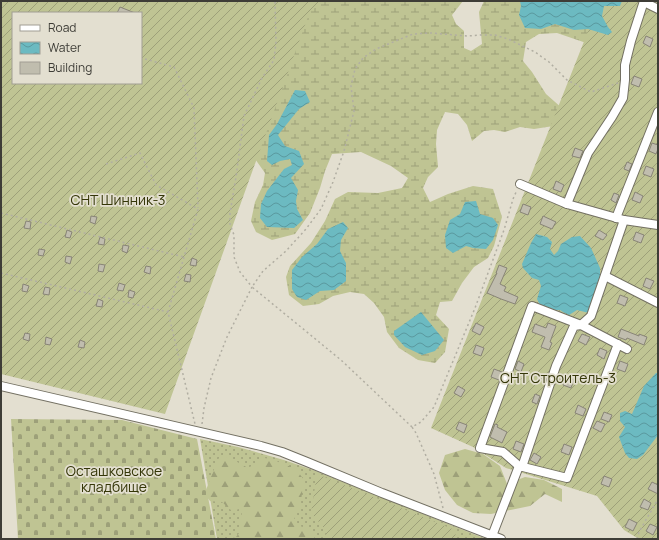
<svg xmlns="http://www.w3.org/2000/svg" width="659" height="540" viewBox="0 0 659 540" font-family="Manrope,sans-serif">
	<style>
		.grass { fill: url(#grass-dots) }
		.forest { fill: url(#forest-firs) }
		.wetland { fill: url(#wetland-marsh) }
		.cemetery { fill: url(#cemetery-stones) }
		.garden { fill: url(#garden-furrows); fill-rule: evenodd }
		.water { fill: url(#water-waves) }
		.building { fill: #c0bdae; stroke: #888476 }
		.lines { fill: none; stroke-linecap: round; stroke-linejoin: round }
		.minor-casing { stroke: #737062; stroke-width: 10 }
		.path { stroke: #b1aea2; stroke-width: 1.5; stroke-dasharray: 2 3; stroke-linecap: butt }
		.minor { stroke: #fff; stroke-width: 8 }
		.labels { text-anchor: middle; stroke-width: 3.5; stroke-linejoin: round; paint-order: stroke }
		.park-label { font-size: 14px; fill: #343607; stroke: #e3dfd0 }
	</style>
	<defs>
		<pattern id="grass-dots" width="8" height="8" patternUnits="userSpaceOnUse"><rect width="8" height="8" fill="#bfc493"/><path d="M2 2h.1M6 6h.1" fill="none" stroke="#9da079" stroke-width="1.8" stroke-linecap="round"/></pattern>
		<pattern id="forest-firs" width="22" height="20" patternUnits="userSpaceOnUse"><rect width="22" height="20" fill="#bfc493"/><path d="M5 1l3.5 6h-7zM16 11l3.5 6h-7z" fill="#9da079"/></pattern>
		<pattern id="wetland-marsh" width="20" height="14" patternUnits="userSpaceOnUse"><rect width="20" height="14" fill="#bfc493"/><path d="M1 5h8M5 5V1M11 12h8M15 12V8" fill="none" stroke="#9da079"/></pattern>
		<pattern id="cemetery-stones" width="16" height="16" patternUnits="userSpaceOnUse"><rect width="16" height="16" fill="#bfc493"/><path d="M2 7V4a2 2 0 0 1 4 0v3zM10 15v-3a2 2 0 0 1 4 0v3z" fill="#9da079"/></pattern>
		<pattern id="garden-furrows" width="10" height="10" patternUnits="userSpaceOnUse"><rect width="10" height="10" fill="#bfc493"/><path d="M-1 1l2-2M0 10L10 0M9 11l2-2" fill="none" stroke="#9da079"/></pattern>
		<pattern id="water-waves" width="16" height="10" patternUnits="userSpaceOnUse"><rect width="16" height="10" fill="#6cbac1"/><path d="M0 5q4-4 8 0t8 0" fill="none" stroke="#5a989e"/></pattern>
	</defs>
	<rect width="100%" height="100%" fill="#e3dfd0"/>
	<path class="grass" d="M200,439L238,447L284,460L313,470L486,539H217Z"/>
	<g class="forest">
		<path d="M465,449L483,454L500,466L507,484L525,477L544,480L562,489V502L545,494L530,506L491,514L473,513L457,505L445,490L439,473L445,455Z"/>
		<path d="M223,456L230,458L248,468L264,458L271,459L296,469L304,480L300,507L294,519L295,525C306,528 311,527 315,539H223L236,537L240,532L239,519L242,514L239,509L232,511L222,502L210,501L206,496V490L218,459Z"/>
	</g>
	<path class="wetland" d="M290,1H463L452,15L456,24L464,31V48L471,51L482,44L479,12L484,1H629L595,46L557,33L539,34L526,42L523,61L532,72L546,94L563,109L560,125L534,129L520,127L505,132L494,130L484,131L472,141L467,125L458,114L445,112L437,130L436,144L438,167L428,177L423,188L430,202L448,194L473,186L493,189L502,217L494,246L488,258L474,267L462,283L452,301L440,302L436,315L449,329L445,352L435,363L418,360L399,348L387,332L384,317L374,303L364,294L350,292L333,296L319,304L303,306L289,295L286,277L290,266L311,243L325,221L335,199L348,192L378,193L402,188L408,178L391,166L361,152L332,154L325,171L320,188L310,213L295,234L272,240L256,232L251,221L255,202L263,185L265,173L253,156Z"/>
	<path class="cemetery" d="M11,419L122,420L197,439L216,539H18Z"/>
	<g class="garden">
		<path d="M1,1H326L310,11L165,414L1,374ZM13,13H141V83H13Z"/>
		<path d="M600,1H658V539H639L624,530L597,496L506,468L473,447L431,428Z"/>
		<path d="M317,474L455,530L456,539H327L325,529L311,513Z"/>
	</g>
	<g class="water">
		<path d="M520,1H622L620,6H604L602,16L608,27L612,32L608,35L588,29L574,30L555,24L541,29L525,28L519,15L521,6Z"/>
		<path d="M295,90L305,91L310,102L299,109L278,135L285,146L299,151L304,164L291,178L298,190L296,201L297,209L303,220L294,228L267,227L260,218L261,204L267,191L284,169L292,165L290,159L280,161L272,165L267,161L269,135L277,124Z"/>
		<path d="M476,201L480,214L493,218L498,225L493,240L486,249L473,248L466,246L453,253L446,248L445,235L450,220L460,214L465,202Z"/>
		<path d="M343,222L348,228L341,240L340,251L346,263V281L334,290L320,291L306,300L297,297L292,289V270L302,257L317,244L328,229Z"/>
		<path d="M536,234L547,237L552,242L550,249L554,255L558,251L561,244L572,237L580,236L591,248L600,268V280L589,313L577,310L569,315L563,312L560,310H554L541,307L537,299L541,286L539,280L532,278L523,268L522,264L531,243Z"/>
		<path d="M421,312L444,340L435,351L422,355L405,347L394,335V331Z"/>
		<path d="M656,373H658V435L643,455L637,459L629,458L625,453L619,437L625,427L620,421V413L625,411L632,414L644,386Z"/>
	</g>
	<g class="building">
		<path d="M120,7L135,13H117Z"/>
		<path d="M646,36L653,39L650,47L643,43Z"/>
		<path d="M634,76L642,79L639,87L631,84Z"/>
		<path d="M652,143L658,145V149L656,154L649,151Z"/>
		<path d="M575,148L583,151L580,158L572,156Z"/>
		<path d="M627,162L632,164L629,171L624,169Z"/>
		<path d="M646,166L654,169L651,177L643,174Z"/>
		<path d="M556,181L564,185L561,192L553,189Z"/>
		<path d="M635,192L643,196L640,203L632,200Z"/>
		<path d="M614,193L619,195L616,203L611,200Z"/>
		<path d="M523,204L531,207L528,215L520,212Z"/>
		<path d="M91,216L97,217L95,224L90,222Z"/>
		<path d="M543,216L556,222L552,229L540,224Z"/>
		<path d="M26,221L31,222L30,229L24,228Z"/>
		<path d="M67,230L72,232L70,238L65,237Z"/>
		<path d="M599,230L607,235L603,240L595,236Z"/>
		<path d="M636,232L644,235L641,243L633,240Z"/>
		<path d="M100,237L105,239L104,245L98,244Z"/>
		<path d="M123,245L129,246L127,253L122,251Z"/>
		<path d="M39,249L45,250L43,256L38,255Z"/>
		<path d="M66,256L72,257L70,264L65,262Z"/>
		<path d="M192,258L197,260L196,266L190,265Z"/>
		<path d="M99,264L105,265L103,272L98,271Z"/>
		<path d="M499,265L507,268L500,284L506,287L504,291L518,297L515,304L501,299L487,293L497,273H496Z"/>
		<path d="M146,266L151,267L150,274L144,272Z"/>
		<path d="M186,274L191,275L190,282L184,281Z"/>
		<path d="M646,278L654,281L650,289L643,286Z"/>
		<path d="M119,283L125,285L123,291L117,290Z"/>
		<path d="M23,284L29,286L27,292L22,291Z"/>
		<path d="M45,287L50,288L49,295L43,294Z"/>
		<path d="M129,290L135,292L133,298L128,297Z"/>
		<path d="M620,295L628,298L625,306L617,303Z"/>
		<path d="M98,299L103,301L102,307L96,306Z"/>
		<path d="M476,323L484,327L480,335L472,331Z"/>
		<path d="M548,323L556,326L550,342L552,343L549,350L541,347L545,337L532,332L535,324L546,328Z"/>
		<path d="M621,329L639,336V334L647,337L644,345L627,338L626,340L618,337Z"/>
		<path d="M25,333L30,334L29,341L23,339Z"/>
		<path d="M582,334L590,337L586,345L578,341Z"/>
		<path d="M46,337L52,339L50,345L45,344Z"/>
		<path d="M80,340L85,342L84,348L78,347Z"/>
		<path d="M476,345L484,348L481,356L473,353Z"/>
		<path d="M600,348L607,351L604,359L597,355Z"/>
		<path d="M518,361L524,364L521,372L515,369Z"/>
		<path d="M620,361L628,364L625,372L617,369Z"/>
		<path d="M494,369L502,372L499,380L491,377Z"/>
		<path d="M566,377L574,380L571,388L563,385Z"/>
		<path d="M458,386L465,390L461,397L454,393Z"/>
		<path d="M535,394L540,396L537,404L532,402Z"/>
		<path d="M578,405L586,409L583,416L575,413Z"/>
		<path d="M604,412L612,415L609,422L601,419Z"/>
		<path d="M597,421L605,424L601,432L593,428Z"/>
		<path d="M459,422L467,425L464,433L456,429Z"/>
		<path d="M495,424L498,425L497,427L507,432L502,443L490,437Z"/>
		<path d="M516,441L524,444L521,452L513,449Z"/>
		<path d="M564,444L572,447L569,455L561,452Z"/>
		<path d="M534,453L541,457L537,464L530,460Z"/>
		<path d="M604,476L612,479L609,487L601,484Z"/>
		<path d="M652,482L658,485V494L648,489Z"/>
		<path d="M644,499L651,503L648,510L640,507Z"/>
		<path d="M629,519L637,523L633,531L625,527Z"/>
		<path d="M650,524L657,527L653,535L646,531Z"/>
	</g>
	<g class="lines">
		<g class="minor-casing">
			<g id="minor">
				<path d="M644,2L658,9"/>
				<path d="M520,184L567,204L624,220L658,225"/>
				<path d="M567,204L588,153L612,117L623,98L625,80V65L631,41L644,1"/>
				<path d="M616,218L658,112"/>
				<path d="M605,276L658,303"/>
				<path d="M618,344L567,478L519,466L503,452L480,448L532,306L581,325L627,349"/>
				<path d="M1,386L261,446L282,452L307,462L382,493L501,539"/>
				<path d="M522,467L556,366L574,326L581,325L591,316L624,220"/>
				<path d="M492,536L519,466"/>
			</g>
		</g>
		<g class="path">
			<path d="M145,59L174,67L194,108L198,208"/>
			<path d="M106,164L140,153L156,185L198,209L168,312L195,424"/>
			<path d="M1,213L184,257"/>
			<path d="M1,273L168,312"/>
			<path d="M202,424L204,408L211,378L227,337L252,287L240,272L234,257V235L230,224V213L236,177L244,116L262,78L274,60L276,42L275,1"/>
			<path d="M412,427L341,360L252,287L263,271L286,251L306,229L321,209L333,182L344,151L354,111L351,86L355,69L363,58L376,49L413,34L431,33L467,36L481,35H495L508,39L535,52L549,62L567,80L591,92L618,83"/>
			<path d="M443,508L434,474L416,433L412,427L421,422L434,407L475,308L504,230L513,199L517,190"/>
			<path d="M637,539L639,532L658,499"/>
		</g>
		<use href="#minor" class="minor"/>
	</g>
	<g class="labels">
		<g class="park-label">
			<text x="118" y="205">СНТ Шинник-3</text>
			<text x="558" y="383">СНТ Строитель-3</text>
			<text x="114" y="476">Осташковское<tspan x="114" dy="16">кладбище</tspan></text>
		</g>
	</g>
	<rect width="659" height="540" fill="none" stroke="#3e3d37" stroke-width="4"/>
	<rect x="12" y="12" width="130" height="72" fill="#e3dfd0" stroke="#a19e93"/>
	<rect x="20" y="25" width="20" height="6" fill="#ffffff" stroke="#a19e93"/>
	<text x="48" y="32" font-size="12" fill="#3e3d37">Road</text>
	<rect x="20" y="42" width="20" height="12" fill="url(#water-waves)" stroke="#a19e93"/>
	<text x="48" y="52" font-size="12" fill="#3e3d37">Water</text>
	<rect x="20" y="62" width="20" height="12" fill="#c0bdae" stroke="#a19e93"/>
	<text x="48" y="72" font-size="12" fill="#3e3d37">Building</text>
</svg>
